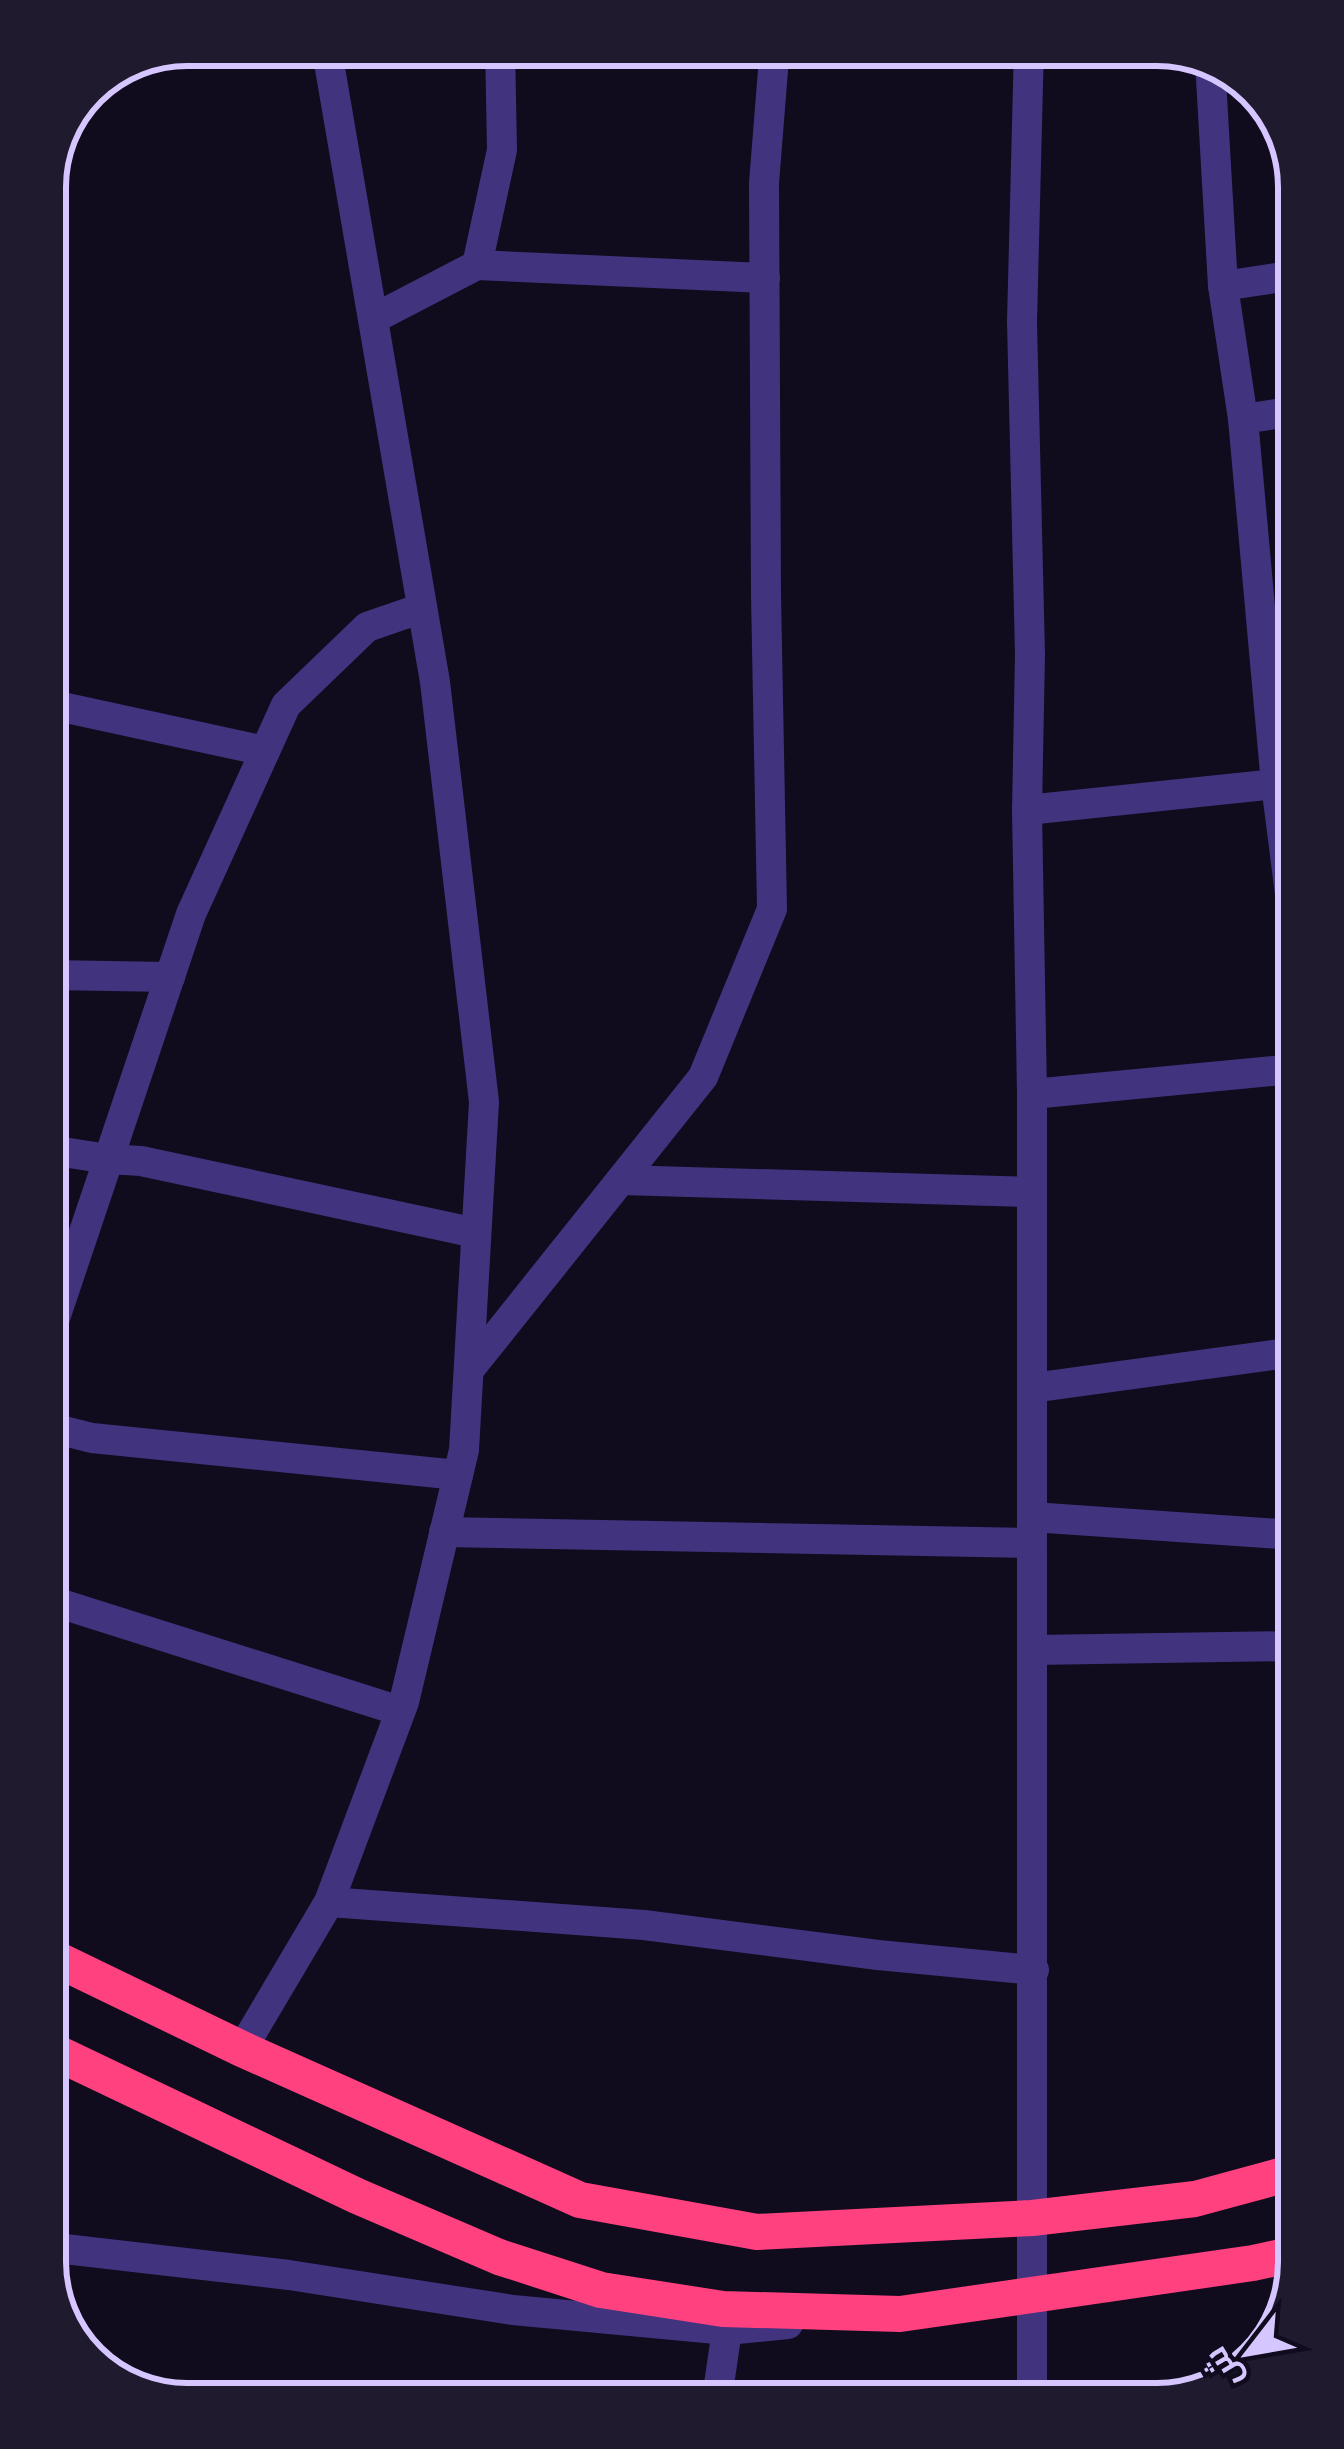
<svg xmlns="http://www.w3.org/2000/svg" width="1344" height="2449" viewBox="0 0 1344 2449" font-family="Arial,Cairo,sans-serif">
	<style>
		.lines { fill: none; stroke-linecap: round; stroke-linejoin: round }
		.minor { stroke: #41337e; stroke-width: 30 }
		.highway { stroke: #ff4180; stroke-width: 36 }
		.rim { fill: none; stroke: #d5c6ff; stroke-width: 6 }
	</style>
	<rect width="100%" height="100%" fill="#100b1d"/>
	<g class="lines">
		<g class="minor">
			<path d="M1029,45L1022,322L1030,654L1027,810L1032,1094V2395"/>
			<path d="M1210,62L1223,286L1243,419L1276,784L1292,910"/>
			<path d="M477,265L502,150L500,45"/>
			<path d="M1223,286L1289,276"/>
			<path d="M373,319L477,265L765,278"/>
			<path d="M1243,419L1289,412"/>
			<path d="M48,704L265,751"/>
			<path d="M1027,810L1276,784"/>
			<path d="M49,975L170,977"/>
			<path d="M1032,1094L1293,1069"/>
			<path d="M50,1150L108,1159L141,1161L476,1233"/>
			<path d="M621,1180L1031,1192"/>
			<path d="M51,1330L191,914L286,705L367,627L422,608"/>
			<path d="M469,1370L703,1077L772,909L766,595L764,183L775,45"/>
			<path d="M1032,1388L1294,1352"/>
			<path d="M52,1428L92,1438L458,1475"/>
			<path d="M1032,1517L1295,1535"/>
			<path d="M444,1532L1032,1543"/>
			<path d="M52,1601L400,1711"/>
			<path d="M1033,1650L1296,1646"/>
			<path d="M329,1902L644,1925L878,1955L1034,1970"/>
			<path d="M242,2049L329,1902L404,1702L464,1450L484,1102L435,682L326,45"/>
			<path d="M56,2248L289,2275L513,2310L727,2330L788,2324"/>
			<path d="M717,2398L727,2330"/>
		</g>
		<g class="highway">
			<path d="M54,1958L242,2049L580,2200L757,2232L1032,2218L1195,2199L1298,2171"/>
			<path d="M55,2052L357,2196L499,2257L601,2290L723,2309L900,2314L1253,2263L1299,2253"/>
		</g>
	</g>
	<path d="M0 0H1344V2449H0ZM187 66H1157A121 121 0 0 1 1278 187V2262A121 121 0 0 1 1157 2383H187A121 121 0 0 1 66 2262V187A121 121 0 0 1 187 66Z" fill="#201a2f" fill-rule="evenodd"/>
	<path class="rim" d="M187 66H1157A121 121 0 0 1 1278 187V2262A121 121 0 0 1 1157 2383H187A121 121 0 0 1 66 2262V187A121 121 0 0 1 187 66Z"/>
	<g transform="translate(1248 2353) rotate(239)" stroke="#100b1d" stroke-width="9" paint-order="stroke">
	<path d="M0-9L21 45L0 30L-21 45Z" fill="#d5c6ff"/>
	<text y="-18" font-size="33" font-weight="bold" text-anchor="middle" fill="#d5c6ff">ش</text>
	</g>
</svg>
